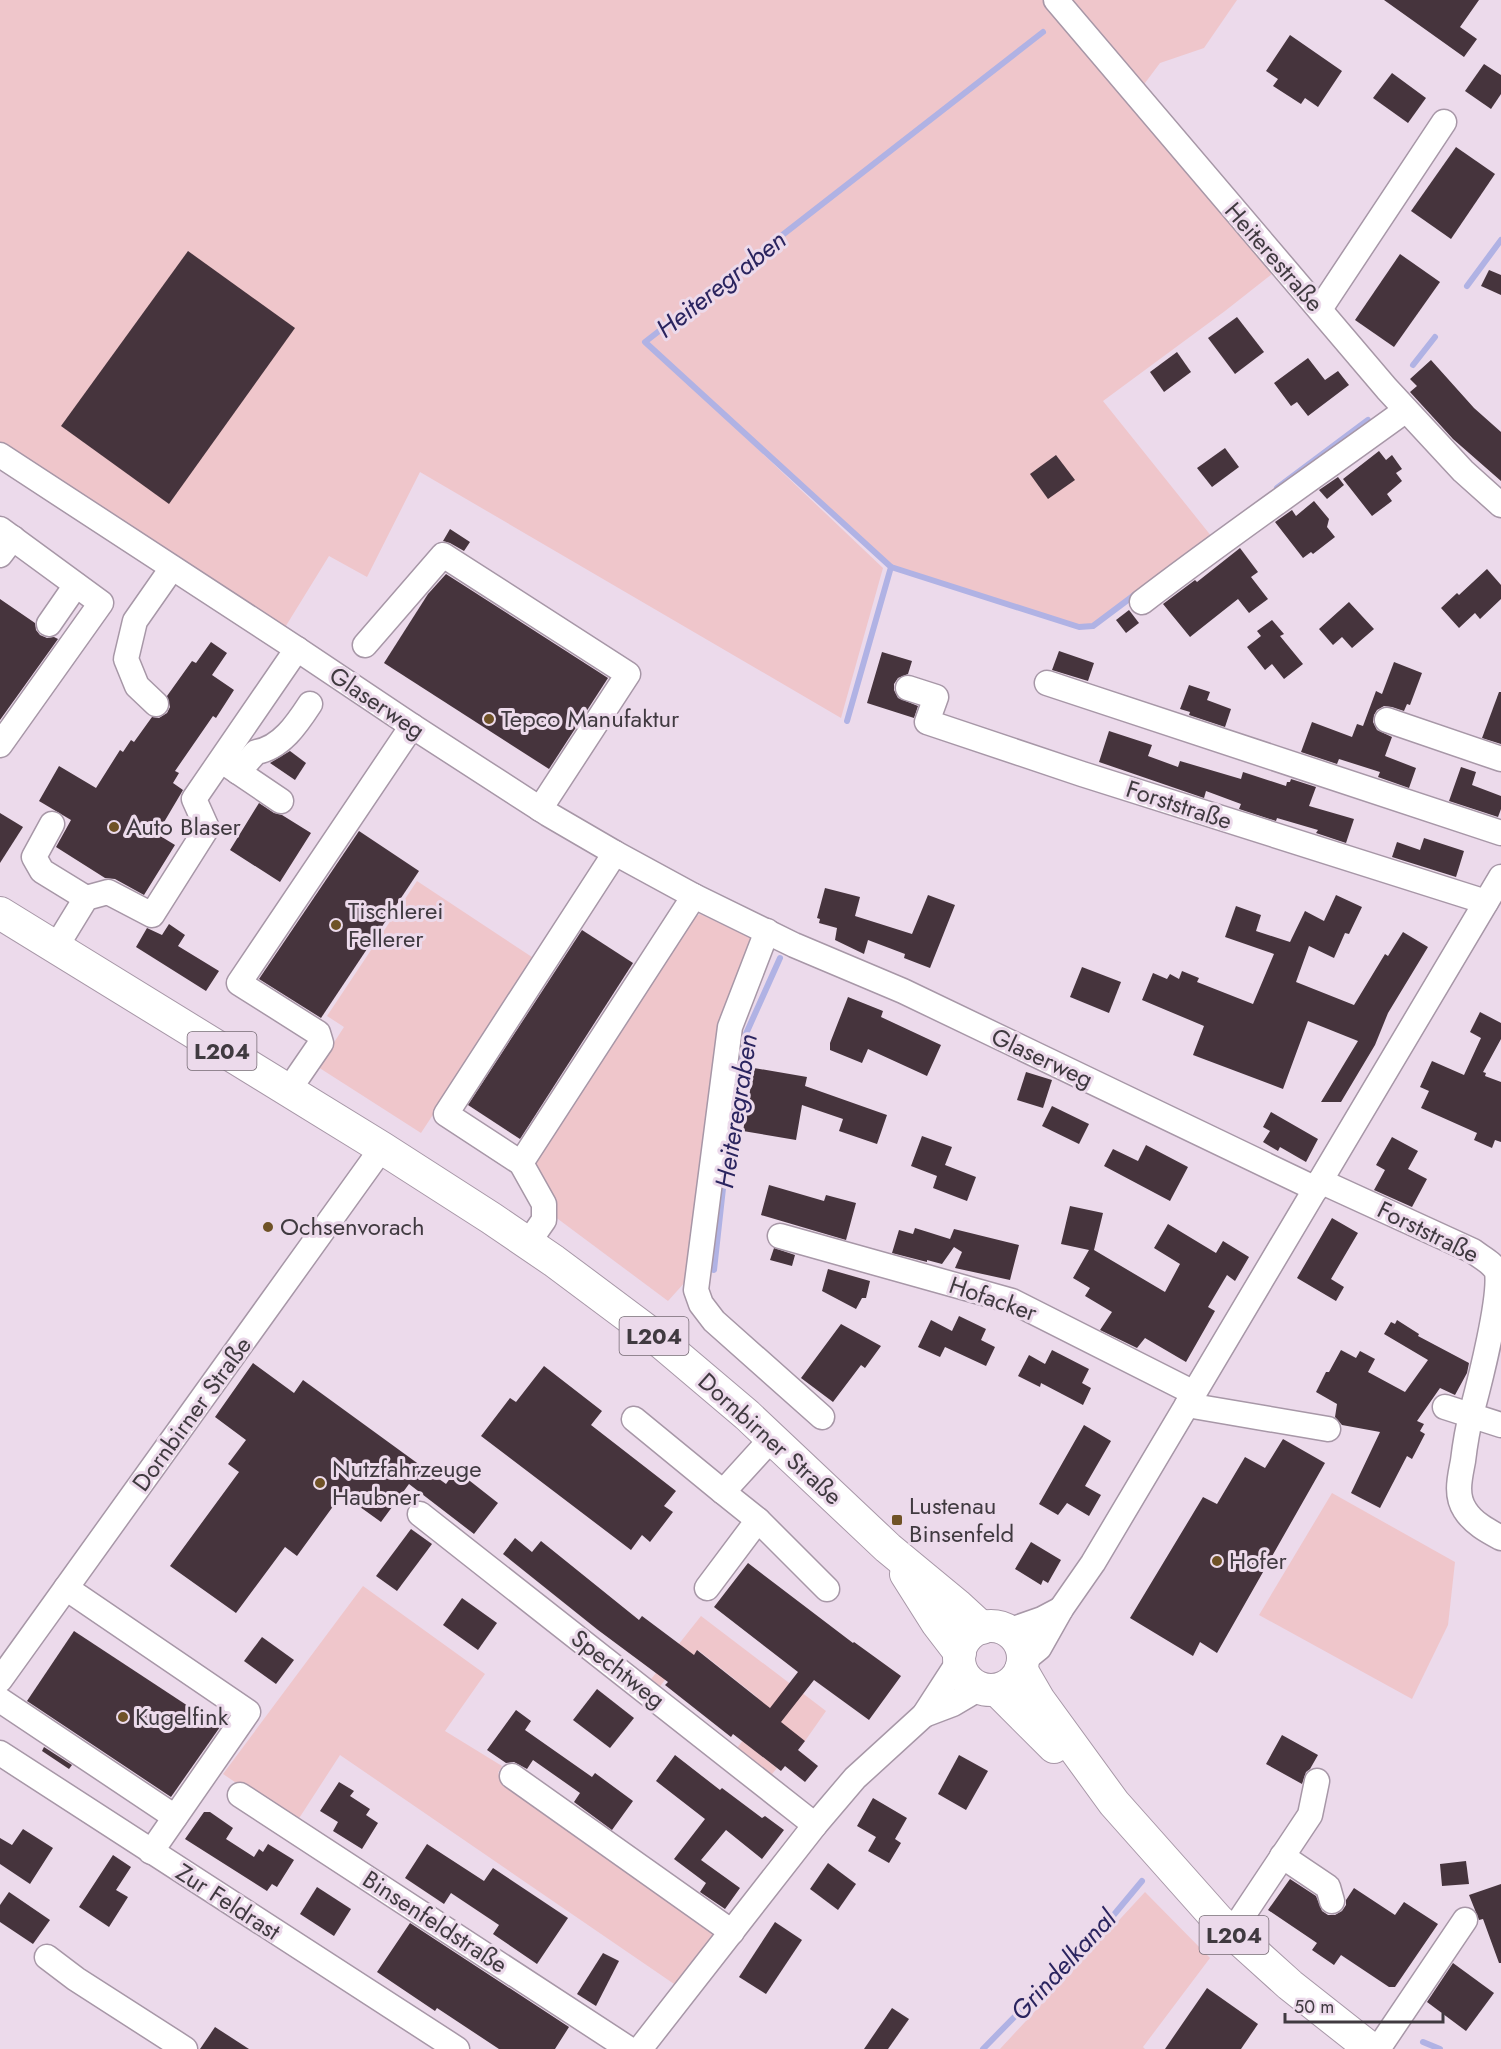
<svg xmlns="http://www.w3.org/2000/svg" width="1501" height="2049" viewBox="0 0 1501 2049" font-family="Jost,sans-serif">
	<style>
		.green { fill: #efc6cb }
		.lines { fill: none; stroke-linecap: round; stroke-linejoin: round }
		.stream { stroke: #b0b2e4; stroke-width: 6 }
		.building { fill: #46343d }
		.minor-casing { stroke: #a797a7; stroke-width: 27 }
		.major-casing { stroke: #a797a7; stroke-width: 34 }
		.minor { stroke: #fff; stroke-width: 24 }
		.major { stroke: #fff; stroke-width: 32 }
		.poi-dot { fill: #6f5226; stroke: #ecdaeb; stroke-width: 2 }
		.labels { text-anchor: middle; stroke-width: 6; stroke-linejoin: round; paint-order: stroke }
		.shield { fill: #ecdaeb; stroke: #746a73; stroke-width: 1.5 }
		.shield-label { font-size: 22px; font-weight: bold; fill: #403a40 }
		.street-label { font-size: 24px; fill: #403a40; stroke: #ecdaeb }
		.poi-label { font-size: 24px; fill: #403a40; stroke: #ecdaeb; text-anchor: start }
		.water-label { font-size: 26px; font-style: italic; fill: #2a245f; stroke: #ecdaeb }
	</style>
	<rect width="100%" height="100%" fill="#ecdaeb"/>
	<g class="green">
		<path d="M0,0H1237L1204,48L1160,63L1136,95L1282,266L1225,311L1103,401L1212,537L1093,626L1079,627L891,567L681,376L883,568L841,718L420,472L367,577L329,556L284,629L0,454Z"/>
		<path d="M417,881L535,959L421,1133L318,1067L344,1027L327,1016Z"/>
		<path d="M700,914L756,940L686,1281L668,1301L554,1216L531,1159L693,918Z"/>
		<path d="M1332,1493L1455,1562L1448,1625L1412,1699L1259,1615Z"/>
		<path d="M363,1586L485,1674L445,1731L502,1766L498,1773L712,1925L716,1935L677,1986L340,1755L296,1823L223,1774Z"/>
		<path d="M701,1616L826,1711L805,1741L749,1746L777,1768L768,1779L734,1752L747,1735L740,1720L757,1697L698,1650L679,1673L674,1668L658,1689L648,1683Z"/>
		<path d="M1145,1892L1210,1958L1143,2047L1145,2049H1000Z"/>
	</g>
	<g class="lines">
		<g class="stream">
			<path d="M1467,286L1501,240"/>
			<path d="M1413,365L1435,337"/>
			<path d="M1277,488L1368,420"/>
			<path d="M891,567L1079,627L1093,626L1137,593"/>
			<path d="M847,721L891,567L645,342L1043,32"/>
			<path d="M714,1270L727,1152L737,1079L745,1036L780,958"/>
			<path d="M1423,2042L1440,2049"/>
			<path d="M983,2049L1112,1917L1142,1881"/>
		</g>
	</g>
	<g class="building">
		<path d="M1384,0H1479L1460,27L1477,39L1464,57Z"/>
		<path d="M1290,35L1342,71L1318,107L1305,98L1301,104L1273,86L1278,79L1266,71Z"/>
		<path d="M1484,64L1501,75V94L1491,109L1465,91Z"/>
		<path d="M1392,73L1426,98L1408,123L1373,98Z"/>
		<path d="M1456,147L1495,174L1451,239L1411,211Z"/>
		<path d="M188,251L295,328L169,504L61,426Z"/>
		<path d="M1400,254L1440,282L1394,347L1355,320Z"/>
		<path d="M1489,270L1501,275V295L1481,286Z"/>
		<path d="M1237,317L1264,352L1235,374L1208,338Z"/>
		<path d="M1177,352L1191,372L1164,392L1150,372Z"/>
		<path d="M1308,358L1325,380L1338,371L1349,385L1308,416L1297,402L1291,406L1274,383Z"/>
		<path d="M1431,360L1474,408L1501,432V481L1453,439L1410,392L1417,386L1410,379Z"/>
		<path d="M1225,448L1239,467L1212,487L1197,468Z"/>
		<path d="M1379,451L1386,460L1392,455L1402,469L1396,473L1402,481L1387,494L1392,501L1372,516L1343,479Z"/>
		<path d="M1056,455L1075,480L1048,499L1030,474Z"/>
		<path d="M1338,477L1344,485L1327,499L1319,490Z"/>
		<path d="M1314,501L1329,519L1327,527L1335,537L1313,554L1311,552L1303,558L1275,522L1292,510L1296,516Z"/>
		<path d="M450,529L470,542L464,551L450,543L443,541Z"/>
		<path d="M1240,548L1258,572L1251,577L1268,599L1249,613L1238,599L1190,637L1163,604L1195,580L1197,582Z"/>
		<path d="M1487,569L1501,585V599L1480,619L1475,613L1459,628L1441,608L1457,593L1459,595Z"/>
		<path d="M446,574L608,678L549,769L384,663L428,594Z"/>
		<path d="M0,599L35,623L36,630L40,635L47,638L54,637L58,639L0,720Z"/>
		<path d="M1349,602L1374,629L1352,648L1342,637L1333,645L1319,629Z"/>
		<path d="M1129,610L1139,623L1126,633L1116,620Z"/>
		<path d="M1272,620L1284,634L1280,636L1303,664L1284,679L1272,664L1265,670L1247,647L1261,636L1257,631Z"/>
		<path d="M211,642L227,653L212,675L234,690L216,718L213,716L175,771L179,773L173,783L183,790L157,834L175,845L144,895L115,879L105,878L56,847L71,820L39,801L59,766L96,788L120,750L123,752L131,740L134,742L152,717L159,718L167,713L170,707L167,696L192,661L196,663Z"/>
		<path d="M1059,651L1094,663L1088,681L1052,670Z"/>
		<path d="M882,652L912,661L908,674L898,678L894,684V690L898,698L918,706L914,718L867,703Z"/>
		<path d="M1394,662L1422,673L1410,705L1407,704L1404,711L1392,707L1384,706L1377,710L1374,715L1373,722L1377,730L1392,737L1385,756L1416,768L1409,788L1378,777L1380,772L1339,759L1337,764L1301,752L1312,722L1352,737L1357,724L1363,726L1376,691L1382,694Z"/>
		<path d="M1189,685L1210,692L1207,700L1231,709L1225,727L1189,715L1190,712L1180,709Z"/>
		<path d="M1499,692H1501V744L1482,738Z"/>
		<path d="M1109,731L1152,745L1148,756L1178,767L1180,761L1241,779L1243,772L1286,786L1287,782H1290L1291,779L1316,787L1309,806L1354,819L1346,843L1316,833L1318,830L1301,825L1277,818L1276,821L1239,809L1241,804L1206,791L1204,798L1099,762Z"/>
		<path d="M290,751L306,763L295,780L270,763Z"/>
		<path d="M1461,767L1476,772L1472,785L1501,796V809L1498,817L1449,801Z"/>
		<path d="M259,803L274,813L282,815L311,833L280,882L230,850Z"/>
		<path d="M0,813L23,827L0,863Z"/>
		<path d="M359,831L419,871L321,1018L259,979Z"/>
		<path d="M1424,838L1464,851L1456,877L1392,857L1397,842L1420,850Z"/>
		<path d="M825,888L860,897L855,916L912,934L928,895L955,905L930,968L904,958L905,954L868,940L864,954L835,940L837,928L819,923L820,919L817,918Z"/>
		<path d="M1336,895L1362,907L1349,934L1345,933L1334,958L1309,946L1296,982L1354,1005L1385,954L1388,956L1403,932L1428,947L1388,1013L1375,1045L1341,1102H1321L1358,1041L1308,1021L1283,1089L1193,1055L1204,1026L1142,1000L1153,973L1167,979L1170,974L1179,979L1182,971L1199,978L1197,982L1253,1004L1274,954L1225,937L1236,906L1261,915L1256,931L1290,942L1305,911L1324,921Z"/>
		<path d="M169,924L185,935L178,946L219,971L206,991L136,947L147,928L162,935Z"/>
		<path d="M582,930L633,963L520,1139L468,1105Z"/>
		<path d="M1082,967L1121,982L1109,1013L1070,997Z"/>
		<path d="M848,997L883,1011L881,1017L941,1045L927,1076L868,1049L862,1063L830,1050V1043Z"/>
		<path d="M1480,1012L1501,1023V1039L1483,1072L1486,1073L1485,1076L1501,1082V1142L1495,1140L1492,1148L1474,1140L1477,1133L1421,1108L1429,1091L1420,1087L1432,1061L1464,1075L1481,1038L1470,1032Z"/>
		<path d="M754,1068L807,1077L805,1086L887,1115L877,1144L839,1131L843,1119L802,1105L796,1140L743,1131Z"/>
		<path d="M1026,1072L1052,1080L1043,1108L1017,1100Z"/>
		<path d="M1052,1106L1089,1124L1079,1144L1042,1126Z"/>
		<path d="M1271,1112L1318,1139L1306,1162L1280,1147L1278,1151L1263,1142L1270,1131L1263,1127Z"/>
		<path d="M922,1136L952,1147L945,1165L976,1177L967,1201L933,1188L937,1176L911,1166Z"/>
		<path d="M1392,1137L1418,1151L1408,1169L1427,1179L1412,1207L1374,1190L1385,1170L1376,1165Z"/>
		<path d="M1146,1145L1188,1167L1170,1201L1104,1166L1113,1149L1138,1161Z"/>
		<path d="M769,1185L824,1201L826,1195L856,1203L846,1240L761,1215Z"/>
		<path d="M1070,1206L1103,1213L1094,1250L1165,1292L1180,1264L1154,1248L1168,1224L1216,1253L1223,1241L1249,1257L1235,1281L1227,1275L1208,1307L1215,1311L1186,1362L1145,1338L1137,1348L1100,1330L1112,1312L1085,1296L1090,1288L1073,1278L1089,1250L1061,1244Z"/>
		<path d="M1332,1218L1358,1233L1331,1279L1344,1287L1336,1301L1297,1278Z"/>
		<path d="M915,1228L950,1239L954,1229L1019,1245L1010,1280L955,1268L962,1252L954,1247L942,1264L927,1260V1262L892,1253L899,1230L913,1234Z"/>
		<path d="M774,1248L795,1255L792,1266L770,1260Z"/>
		<path d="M828,1269L870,1281L866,1298H862L856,1309L822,1291Z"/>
		<path d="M959,1316L986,1329L981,1340L995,1347L986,1366L945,1347L940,1357L918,1347L931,1320L952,1331Z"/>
		<path d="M1397,1320L1419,1334L1418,1336L1469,1363L1467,1373L1455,1395L1440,1388L1417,1421L1424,1424L1420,1431L1425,1434L1412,1459L1407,1456L1380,1508L1351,1493L1380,1432L1342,1425L1335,1417L1337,1404L1316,1392L1326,1372H1329L1341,1350L1356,1358L1360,1351L1375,1359L1368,1372L1405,1392L1428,1360L1384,1334L1391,1322L1395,1324Z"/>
		<path d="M841,1324L881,1346L865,1368L861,1365L833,1402L801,1378Z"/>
		<path d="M1052,1350L1089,1369L1082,1383L1091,1388L1083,1405L1041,1383L1040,1387L1018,1376L1029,1355L1045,1364Z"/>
		<path d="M253,1363L294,1393L303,1380L446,1484L456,1470L498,1503L474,1534L409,1484L381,1522L342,1494L297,1556L285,1547L236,1613L170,1566L239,1472L228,1464L246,1440L215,1417Z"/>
		<path d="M544,1366L602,1411L591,1425L676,1491L664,1506L673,1512L650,1542L642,1535L631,1550L481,1436L510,1398L516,1402Z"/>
		<path d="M1084,1425L1111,1441L1085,1486L1101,1495L1089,1516L1067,1503L1058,1515L1039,1504Z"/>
		<path d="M1283,1439L1325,1463L1217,1653L1200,1642L1193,1656L1130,1618L1203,1497L1217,1504L1245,1457L1265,1468Z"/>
		<path d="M411,1529L432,1544L397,1591L376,1576Z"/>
		<path d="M515,1538L532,1552L541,1541L639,1620L642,1616L694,1655L697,1650L770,1708L798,1672L714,1607L748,1563L853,1643L854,1642L901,1676L869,1720L814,1680L781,1722L805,1741L798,1750L818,1766L805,1782L785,1766L781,1771L733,1734L731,1737L665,1685L668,1682L598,1630L503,1554Z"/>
		<path d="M1031,1542L1061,1560L1048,1583L1043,1580L1041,1585L1015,1569Z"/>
		<path d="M462,1598L497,1623L478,1650L443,1625Z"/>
		<path d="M74,1631L220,1727L171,1797L27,1701Z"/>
		<path d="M262,1637L294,1660L276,1684L244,1661Z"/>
		<path d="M597,1689L634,1718L610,1748L573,1720Z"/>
		<path d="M516,1710L531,1721L525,1730L592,1777L595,1773L633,1801L612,1830L574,1802L580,1793L533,1760L527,1769L514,1762L506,1763L487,1750Z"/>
		<path d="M1282,1735L1318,1755L1310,1769L1306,1772L1302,1784L1266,1764Z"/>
		<path d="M44,1747L72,1765L69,1769L42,1751Z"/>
		<path d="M675,1755L720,1790L722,1788L762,1818L765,1816L784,1830L762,1859L726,1830L701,1860L740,1888L725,1909L700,1892L706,1883L674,1859L705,1819L656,1781Z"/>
		<path d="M959,1755L988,1771L966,1810L938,1794Z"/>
		<path d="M339,1782L354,1791L350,1796L370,1809L366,1815L378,1823L362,1849L333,1831L338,1822L320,1811Z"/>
		<path d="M873,1798L907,1818L895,1839L901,1843L889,1863L868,1851L876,1837L857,1826Z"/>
		<path d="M204,1812H210L233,1828L226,1839L254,1857L259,1849L263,1852L268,1844L294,1860L277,1887L272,1884L267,1891L185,1839Z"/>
		<path d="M23,1829L53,1848L30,1884L0,1864V1838L12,1845Z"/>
		<path d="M427,1844L484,1881L493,1868L568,1918L537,1964L493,1934L499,1925L451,1893L444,1904L405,1878Z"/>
		<path d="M113,1855L131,1867L116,1890L128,1897L109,1927L79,1907Z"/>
		<path d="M1466,1861L1469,1884L1442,1886L1440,1864Z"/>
		<path d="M828,1863L856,1884L838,1910L810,1889Z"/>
		<path d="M1290,1879L1316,1896L1322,1911L1328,1915H1335L1342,1911L1346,1905V1900L1354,1888L1395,1915L1404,1902L1438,1924L1395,1987H1389L1341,1955L1334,1965L1312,1950L1317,1943L1268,1910Z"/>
		<path d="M1501,1884V1963H1499L1483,1919L1479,1920L1469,1895Z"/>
		<path d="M317,1887L351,1909L334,1936L300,1914Z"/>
		<path d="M9,1892L50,1920L33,1944L0,1922V1905Z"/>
		<path d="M775,1922L802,1940L766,1994L739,1977Z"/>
		<path d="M410,1923L569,2027L555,2049H499L437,2008L435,2011L377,1972Z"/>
		<path d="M603,1953L619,1961L596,2006L577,1994Z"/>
		<path d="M1453,1963L1494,1993L1466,2031L1427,2002Z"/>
		<path d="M1207,1988L1258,2024L1241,2049H1165Z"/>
		<path d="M892,2008L909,2019L888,2049H864Z"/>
		<path d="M215,2027L249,2049H200Z"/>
	</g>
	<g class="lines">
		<g class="minor-casing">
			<g id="minor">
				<path d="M1056,0L1387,389L1463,471L1501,505"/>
				<path d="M1320,309L1444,122"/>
				<path d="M0,455L297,649L412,726L548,814L615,853L694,896L794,945L903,991L1316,1189"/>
				<path d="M0,529L101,603L0,745"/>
				<path d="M0,555L13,538"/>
				<path d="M1142,602C1228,536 1318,474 1406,410"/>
				<path d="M49,624L76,585"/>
				<path d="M365,645L443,555L628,674L540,809"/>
				<path d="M1047,683L1501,833"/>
				<path d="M908,688L936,697L927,722L1082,774L1486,902"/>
				<path d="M156,704L137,686L126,659L135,621L172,568"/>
				<path d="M1387,720L1501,759"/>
				<path d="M225,763L281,801"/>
				<path d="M238,772L256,752C281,748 297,724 310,704"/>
				<path d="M52,824L34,857L42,871L86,898"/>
				<path d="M767,931L730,1027L696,1290L701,1304L714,1321L822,1417"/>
				<path d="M56,947L86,898L108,892L152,915L207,828L194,799L297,649"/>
				<path d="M288,1091L321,1043L318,1033L239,983L412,726"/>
				<path d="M521,1163L694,896"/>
				<path d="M1320,1181L1473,1251C1482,1258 1492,1262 1497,1272C1501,1298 1480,1381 1472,1411C1468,1427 1465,1444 1463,1461C1460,1477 1455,1495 1465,1510C1473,1523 1488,1531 1501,1538"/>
				<path d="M780,1236L1012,1301L1194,1393"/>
				<path d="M528,1243L544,1220V1204L521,1163L446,1114L615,853"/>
				<path d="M1187,1405L1328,1429"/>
				<path d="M1445,1407L1501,1425"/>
				<path d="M634,1419L723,1492L773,1437"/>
				<path d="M420,1514L815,1825"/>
				<path d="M758,1520L827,1589"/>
				<path d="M66,1588L248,1712L151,1852"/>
				<path d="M707,1588L758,1520L723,1492"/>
				<path d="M1008,1631L1042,1619L1061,1609"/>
				<path d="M1023,1661L1039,1648L1061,1609L1093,1563L1501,877"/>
				<path d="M0,1680L382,1148"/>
				<path d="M0,1700L175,1817"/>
				<path d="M924,1715L953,1704L980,1688"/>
				<path d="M0,1753L457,2049"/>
				<path d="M512,1776L732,1932"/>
				<path d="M240,1795L629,2049"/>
				<path d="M1282,1856L1328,1887L1332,1901"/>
				<path d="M1232,1932L1310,1815L1317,1781"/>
				<path d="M47,1957L76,1979L185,2049"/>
				<path d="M640,2049L815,1825L855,1778L924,1715L959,1661"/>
				<path d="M1378,2049L1465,1920"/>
			</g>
		</g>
		<g class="major-casing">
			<g id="major">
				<path d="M0,913L382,1148L491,1218L554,1261L649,1332L747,1415L888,1548L957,1605L982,1628"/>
				<path d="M906,1574L937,1623L960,1653"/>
				<circle cx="991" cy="1658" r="32"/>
				<path d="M1021,1669L1039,1700L1114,1803L1218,1920L1290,1985L1371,2049"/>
				<path d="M997,1690L1054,1747"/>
			</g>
		</g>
		<use href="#minor" class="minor"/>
		<use href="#major" class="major"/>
	</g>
	<g class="poi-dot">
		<circle cx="489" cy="719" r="6"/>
		<circle cx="114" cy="827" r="6"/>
		<circle cx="336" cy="925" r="6"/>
		<circle cx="268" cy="1227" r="6"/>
		<circle cx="320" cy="1483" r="6"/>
		<rect x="891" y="1514" width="12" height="12" rx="3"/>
		<circle cx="1217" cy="1561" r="6"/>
		<circle cx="123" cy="1717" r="6"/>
	</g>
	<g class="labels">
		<g class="shield">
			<rect x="187.5" y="1032" width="69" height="38" rx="4.5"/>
			<rect x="619.5" y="1317" width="69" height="38" rx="4.5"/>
			<rect x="1199.5" y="1916" width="69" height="38" rx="4.5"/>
		</g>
		<g class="shield-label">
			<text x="222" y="1059">L204</text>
			<text x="654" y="1344">L204</text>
			<text x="1234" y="1943">L204</text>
		</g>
		<g class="street-label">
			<text transform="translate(1274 257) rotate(49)" y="8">Heiterestraße</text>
			<text transform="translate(377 703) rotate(34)" y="8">Glaserweg</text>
			<text transform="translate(1179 805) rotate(18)" y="8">Forststraße</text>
			<text transform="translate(1042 1058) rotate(25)" y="8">Glaserweg</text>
			<text transform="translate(1428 1232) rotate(26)" y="8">Forststraße</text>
			<text transform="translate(993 1299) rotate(19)" y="8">Hofacker</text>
			<text transform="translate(192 1414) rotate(-54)" y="8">Dornbirner Straße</text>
			<text transform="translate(770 1439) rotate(42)" y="8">Dornbirner Straße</text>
			<text transform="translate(618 1669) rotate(38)" y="8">Spechtweg</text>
			<text transform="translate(228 1902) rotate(33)" y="8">Zur Feldrast</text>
			<text transform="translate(435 1922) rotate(33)" y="8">Binsenfeldstraße</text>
		</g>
		<g class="poi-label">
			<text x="501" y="727">Tepco Manufaktur</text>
			<text x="126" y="835">Auto Blaser</text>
			<text x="348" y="919">Tischlerei<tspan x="348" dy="28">Fellerer</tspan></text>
			<text x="280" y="1235">Ochsenvorach</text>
			<text x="332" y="1477">Nutzfahrzeuge<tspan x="332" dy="28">Haubner</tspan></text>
			<text x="909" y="1514">Lustenau<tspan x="909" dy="28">Binsenfeld</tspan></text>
			<text x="1229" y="1569">Hofer</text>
			<text x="135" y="1725">Kugelfink</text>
		</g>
		<g class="water-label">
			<text transform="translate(721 284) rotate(-38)" y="9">Heiteregraben</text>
			<text transform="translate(736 1111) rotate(-81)" y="9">Heiteregraben</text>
			<text transform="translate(1063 1965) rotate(-47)" y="9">Grindelkanal</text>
		</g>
	</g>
	<path d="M1285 2013v9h158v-9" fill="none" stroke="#403a40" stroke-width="3"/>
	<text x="1294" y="2013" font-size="18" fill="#403a40" stroke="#ecdaeb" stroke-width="4.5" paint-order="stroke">50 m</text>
</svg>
